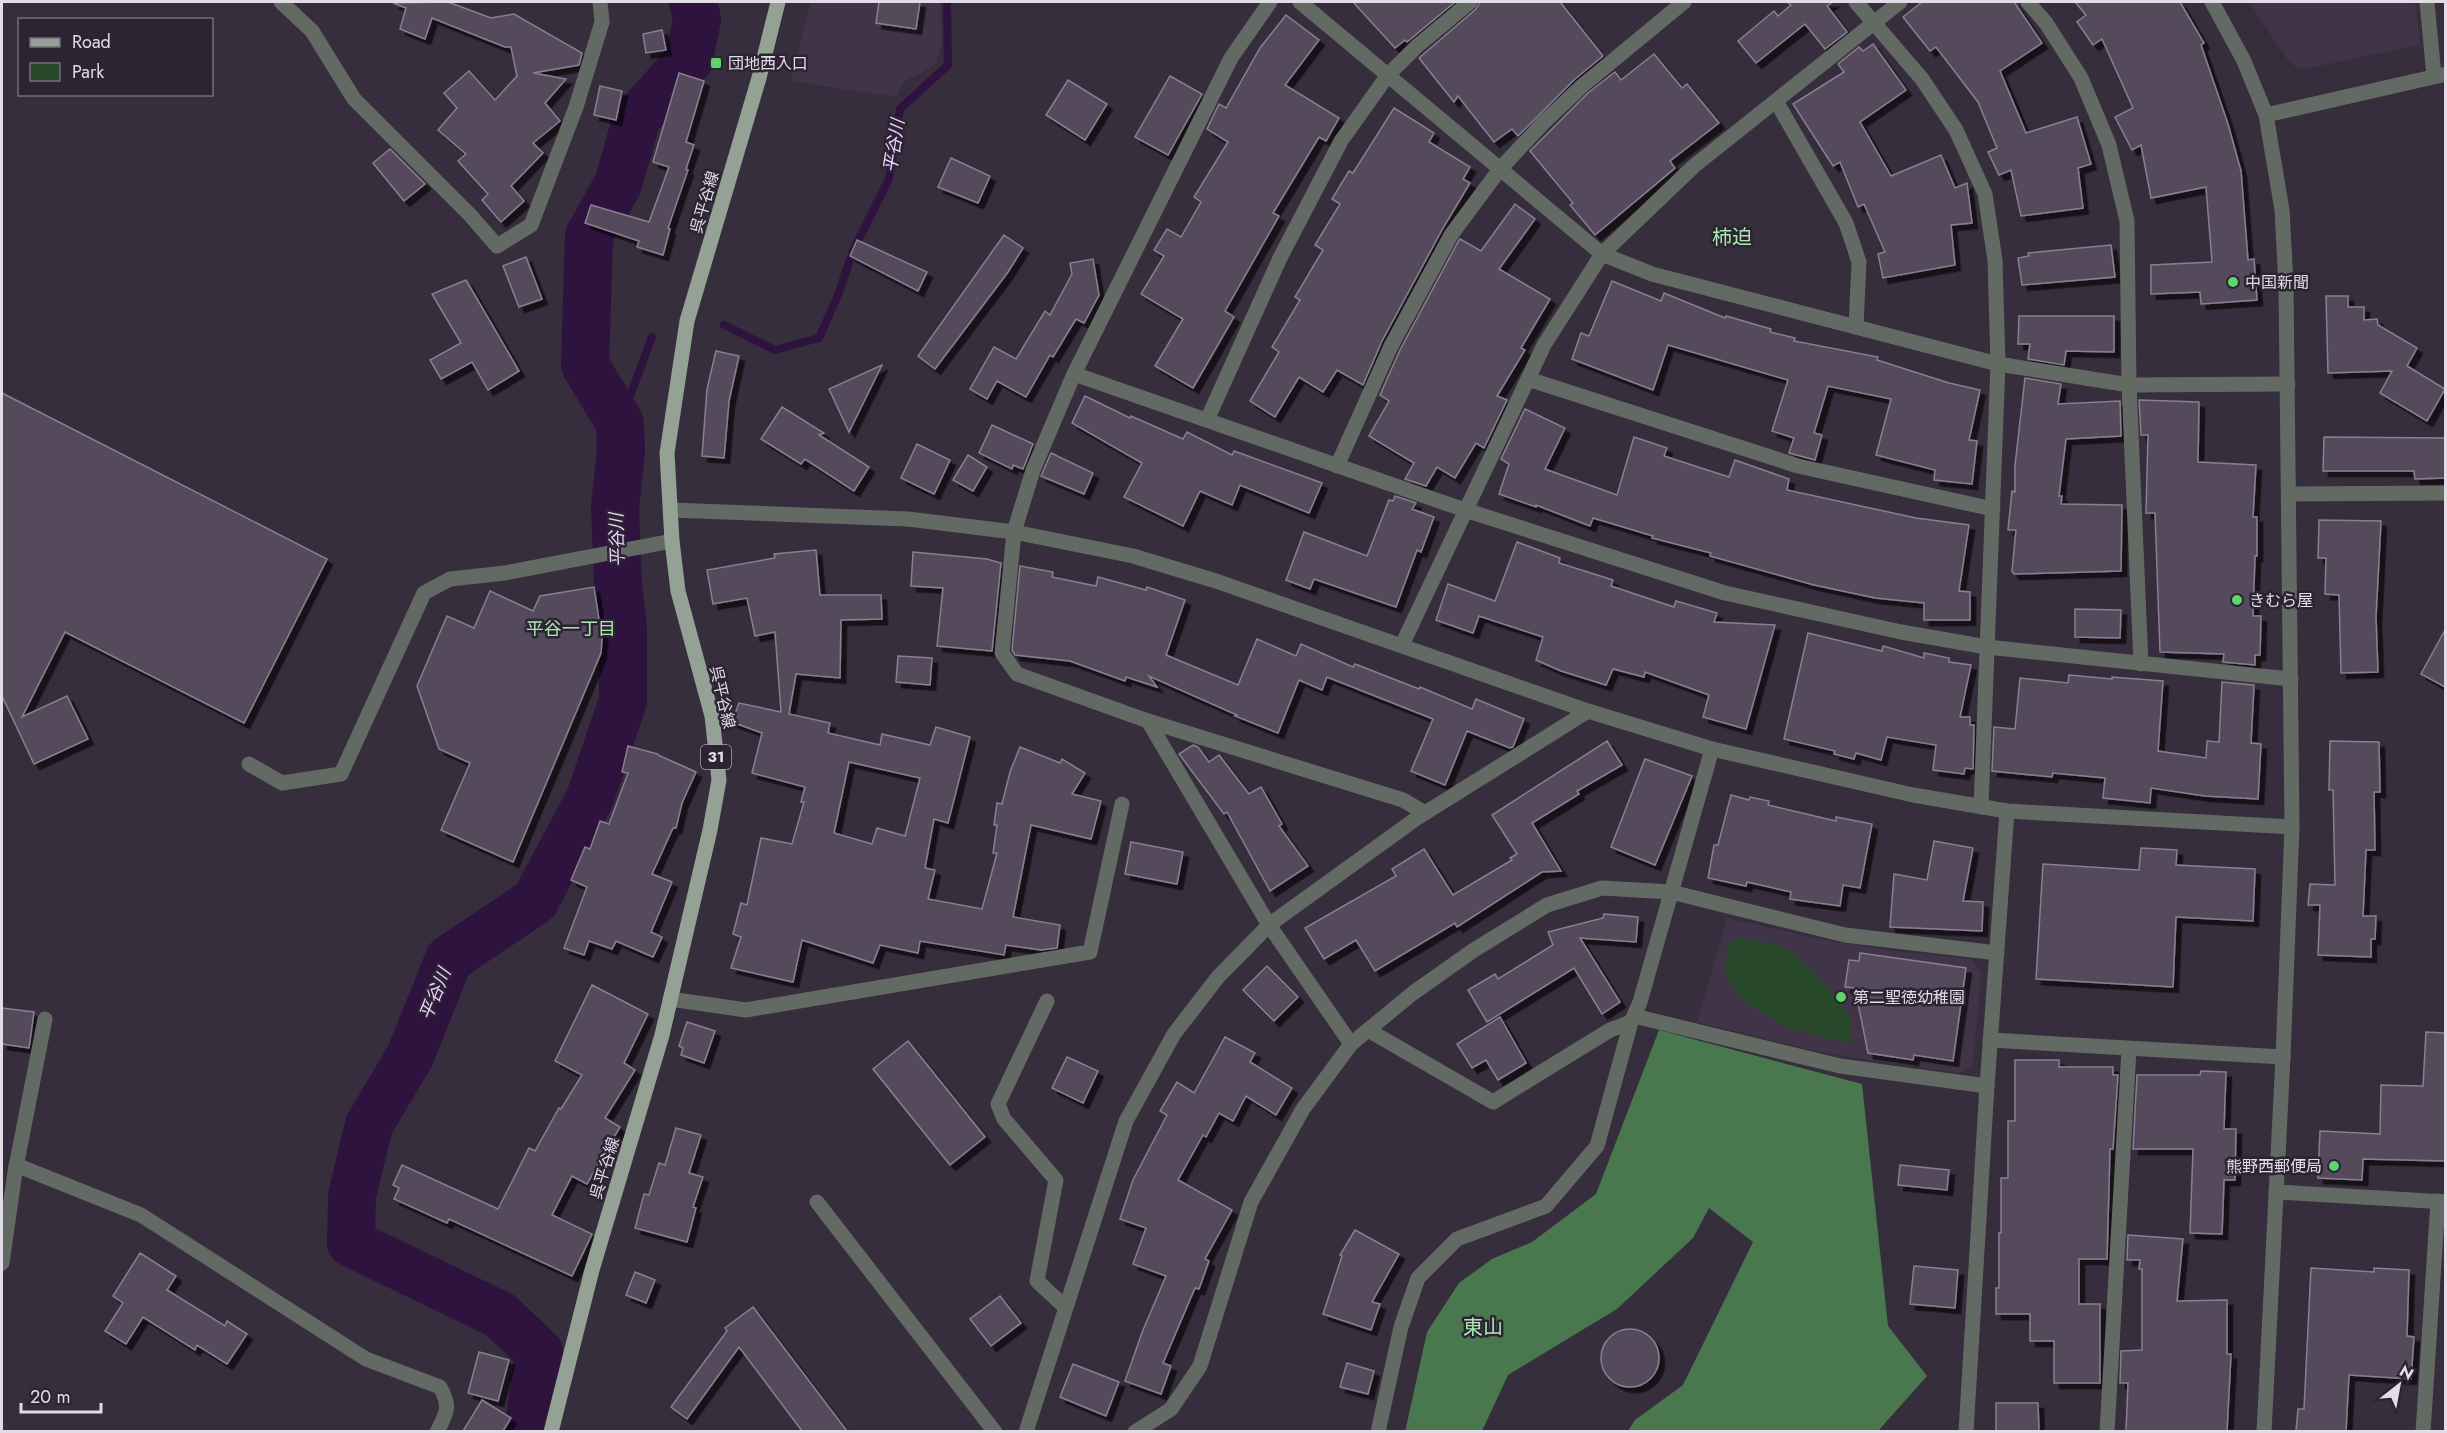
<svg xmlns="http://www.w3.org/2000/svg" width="2447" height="1433" viewBox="0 0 2447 1433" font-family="Jost,'Noto Sans JP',sans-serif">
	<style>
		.built { fill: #413449 }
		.green { fill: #27492a }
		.forest { fill: #4a784e }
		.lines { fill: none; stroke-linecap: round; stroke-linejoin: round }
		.stream { stroke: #2e133e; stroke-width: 8 }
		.river { stroke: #2e133e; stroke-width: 48 }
		.building { fill: #544a5b; stroke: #897f91; stroke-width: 1.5; fill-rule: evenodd; filter: url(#shadow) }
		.minor { stroke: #636a64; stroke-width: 15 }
		.major { stroke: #94a295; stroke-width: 15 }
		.poi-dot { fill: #5dd56c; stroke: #2c2333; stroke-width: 2 }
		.labels { text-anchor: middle; stroke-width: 5; stroke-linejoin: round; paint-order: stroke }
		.shield { fill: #2c2333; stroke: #aba4b0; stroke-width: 1.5 }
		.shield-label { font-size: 15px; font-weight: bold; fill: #e1dce6 }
		.poi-label { font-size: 16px; fill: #e1dce6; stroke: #2c2333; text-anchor: start }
		.street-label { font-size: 16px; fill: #e1dce6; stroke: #2c2333 }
		.water-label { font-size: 18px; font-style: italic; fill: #ecd1ff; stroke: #2c2333 }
		.neighbourhood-label { font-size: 18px; fill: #abe8af; stroke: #2c2333 }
		.quarter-label { font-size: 20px; fill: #abe8af; stroke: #2c2333 }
	</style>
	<defs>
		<filter id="shadow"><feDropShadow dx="5.5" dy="5.5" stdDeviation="0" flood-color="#0009"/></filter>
	</defs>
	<rect width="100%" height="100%" fill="#362d3d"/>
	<g class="built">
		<path d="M811,2H940L942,43L936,64L904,82L896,97L790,81Z"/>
		<path d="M2249,2H2415L2420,45L2300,70L2289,62Z"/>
		<path d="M1727,918L1825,940L1900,952L1972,959L1981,973L1973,1065L1960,1073L1881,1062L1810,1050L1697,1022Z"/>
	</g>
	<path class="green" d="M1734,938C1751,940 1769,941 1785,949C1812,963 1831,993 1851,1016L1850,1044L1787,1027L1747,1004L1726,978L1725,955Z"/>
	<path class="forest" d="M1659,1030L1862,1084L1888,1326L1927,1376L1878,1431H1628L1635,1420L1683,1385L1753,1242L1709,1208L1693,1238L1617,1309L1508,1375L1482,1431L1405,1432L1427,1332L1459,1283L1492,1259L1532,1242L1596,1194Z"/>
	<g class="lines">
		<g class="stream">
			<path d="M724,325L775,350L819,338L838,295L853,251L889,179L900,109L948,65L947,2"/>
			<path d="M620,423L652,337"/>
		</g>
		<path class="river" d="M525,1432L529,1425L539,1352L500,1315L351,1243L352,1196L369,1125L410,1056L449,959L535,901L590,798L623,701V631L618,584L615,507L621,451L620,423L585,365L589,236L618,184L637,118L689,60L697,19L693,2"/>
	</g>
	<g class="building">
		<path d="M879,2H920L916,29L876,23Z"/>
		<path d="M1353,2H1455L1407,42L1405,40L1395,48Z"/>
		<path d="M1480,2H1560L1603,56L1575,79L1518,136L1512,129L1494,142L1458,96L1454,102L1419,58L1476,9Z"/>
		<path d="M1787,2H1833L1827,6L1847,32L1825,49L1805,24L1756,63L1738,41L1774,11L1778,16L1791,5Z"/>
		<path d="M1922,2H2014L2042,43L2000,71L2026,133L2077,117L2091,164L2078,168L2083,208L2021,216L2011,170L1999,175L1988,152L1997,148L1978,102L1936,47L1930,51L1903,17Z"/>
		<path d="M2075,2H2180L2204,43L2201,45L2228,124L2241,171L2248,260L2254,259L2257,300L2201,304L2200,292L2151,294V265L2212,262L2206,187L2151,198L2141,145L2132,150L2115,117L2133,108L2102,39L2093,45L2077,22L2086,15Z"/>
		<path d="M393,3L448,2L491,18L514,14L582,53L579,65L533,73L566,79L545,103L560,121L533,143L543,153L511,186L524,201L501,222L482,200L488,194L458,161L466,154L438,130L457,108L444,93L469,71L495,100L517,76L511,47H505L432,18L425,39L400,29L406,8Z"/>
		<path d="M1286,15L1319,40L1285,85L1339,118L1326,141L1319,137L1273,213L1279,216L1225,311L1234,317L1193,388L1155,366L1183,319L1141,294L1164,256L1154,250L1167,229L1181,237L1201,202L1194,197L1228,142L1207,129L1219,104L1226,108L1260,48Z"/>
		<path d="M662,30L666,50L646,53L643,34Z"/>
		<path d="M1873,44L1906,90L1860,122L1891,176L1941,155L1955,188L1967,183L1972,223L1951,225L1955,265L1883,278L1878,254L1885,252L1864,204L1858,207L1840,162L1833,166L1793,104L1844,72L1838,64L1859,47L1863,51Z"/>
		<path d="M1654,54L1682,88L1687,84L1719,123L1670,161L1675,168L1595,235L1570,205L1573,203L1530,151L1588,93L1615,72L1621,80Z"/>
		<path d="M679,73L704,81L686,142L694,145L686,169L688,170L668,228L670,229L663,255L637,247L639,241L585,223L591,205L649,222L669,167L653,162Z"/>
		<path d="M1170,76L1202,94L1168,155L1135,137Z"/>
		<path d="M1068,80L1107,104L1085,140L1046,115Z"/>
		<path d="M600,86L622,91L616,120L594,115Z"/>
		<path d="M1394,108L1434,133L1429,142L1470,167L1463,179L1470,183L1443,228L1382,341L1363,385L1337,370L1323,392L1299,377L1275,417L1250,401L1279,352L1272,347L1300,300L1295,297L1323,250L1315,245L1340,204L1332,199L1349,171L1353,173Z"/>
		<path d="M390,149L425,184L404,201L373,163Z"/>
		<path d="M951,158L990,176L978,203L938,187Z"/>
		<path d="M1515,204L1535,219L1499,269L1550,299L1521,348L1525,350L1497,396L1507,400L1484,448L1476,443L1455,478L1437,467L1426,486L1405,479L1414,463L1369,436L1389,401L1380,395L1400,350L1459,240L1460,239L1481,251Z"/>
		<path d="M1004,235L1023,248L1008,272L935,369L918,356Z"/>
		<path d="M857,240L927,272L918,291L850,256Z"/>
		<path d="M2111,245L2115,277L2022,285L2018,258L2029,256L2028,253Z"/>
		<path d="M526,257L542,299L519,307L503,266Z"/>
		<path d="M1093,259L1099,295L1084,323L1076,319L1053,357L1050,355L1026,397L997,381L987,399L970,389L994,347L1016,359L1045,311L1050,315L1072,274L1070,263Z"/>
		<path d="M466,280L519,371L488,390L472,362L441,379L430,360L461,343L432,294Z"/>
		<path d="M1612,281L1661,301L1664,293L1725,318L1726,316L1771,329L1770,332L1795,338L1794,341L1878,357L1877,360L1949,383L1980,390L1969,440L1977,441L1972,484L1934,480L1935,470L1876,455L1891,399L1828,386L1814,433L1822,435L1815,460L1789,453L1794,438L1772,431L1788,380L1668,345L1653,390L1572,359L1581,333L1589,336Z"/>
		<path d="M2326,296H2348V307H2364V320L2377,319L2378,325L2417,348L2407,366L2445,389L2427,421L2380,393L2392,371L2328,373Z"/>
		<path d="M2019,316H2114V352L2066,351L2064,365L2028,359L2030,344H2018Z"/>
		<path d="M716,351L739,356L729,401L724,458L702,456L707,389Z"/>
		<path d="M882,365L849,432L829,389Z"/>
		<path d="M2025,378L2061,384L2058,404L2120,401L2121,436L2066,439L2059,496H2062L2061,504L2122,505L2121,571L2014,574L2012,571L2016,530H2008L2012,491L2015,492V465Z"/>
		<path d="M2,393L327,559L244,723L65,632L22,717L67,696L88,739L34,764L2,696Z"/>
		<path d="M1085,396L1130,418L1131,416L1183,439L1187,432L1232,455L1234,451L1322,483L1309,513L1240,485L1232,505L1200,491L1183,526L1124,497L1142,463L1072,423Z"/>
		<path d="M2139,400L2199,402L2198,462L2256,465L2253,517H2257V556H2255L2253,616H2261L2260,655H2255V665L2223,662L2224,654L2160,652L2155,513H2146L2148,435H2141Z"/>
		<path d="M782,407L824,433L819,435L869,467L854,491L805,459L801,464L761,439Z"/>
		<path d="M1525,409L1565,428L1545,469L1617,495L1634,437L1667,448L1664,456L1729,477L1735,460L1789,479L1787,490L1916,518L1969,525L1959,591L1970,592V620H1924V603L1875,598L1814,585L1710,556L1711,553L1652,538L1653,536L1593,518L1590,526L1536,505V507L1499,494L1509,464L1501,459Z"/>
		<path d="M992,425L1033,444L1023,469L1013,465L1012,469L979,453Z"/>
		<path d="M2324,437L2445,438V478L2415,479L2414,471H2323Z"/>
		<path d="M917,444L950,460L934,494L901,478Z"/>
		<path d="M1051,453L1093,473L1084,494L1041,476Z"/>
		<path d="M968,455L987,467L973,491L953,480Z"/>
		<path d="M1395,496L1416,503L1412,509L1434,517L1421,552L1417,550L1396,607L1314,579L1310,589L1286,580L1304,532L1367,556L1389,500L1393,501Z"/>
		<path d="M2319,520L2381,521L2376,617L2378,672L2341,673L2339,595L2325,594L2326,558H2318Z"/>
		<path d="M1517,542L1560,558L1559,563L1613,580L1611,586L1674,607L1676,601L1717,613L1714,622L1775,625L1746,729L1703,717L1709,695L1645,672L1644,677L1613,669L1606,685L1561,671L1536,660L1543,637L1479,616L1473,633L1436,620L1448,584L1495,601Z"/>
		<path d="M816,550L820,595H881L882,619L841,620L840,678L796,674L789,714L830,723L828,733L880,745L882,734L930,745L936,727L970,737L948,823L934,819L925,868L935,870L928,899L982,909L997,853H993L997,825H994L997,803L1002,804L1010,772L1020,747L1060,763L1062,759L1085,773L1072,794L1101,801L1091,839L1031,825L1013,917L1060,925L1057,948L1041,950L1006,945L1004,955L920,941L918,953L880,945L873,963L802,940L793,982L731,968L741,937L733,934L741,903L747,905L761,838L792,844L804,802H801L805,787L752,773L762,733L732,722L739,703L781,712L775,632L755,636L747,598L713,604L707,570L775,558L774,554ZM849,762L920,778L905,836L877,828L872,844L834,833Z"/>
		<path d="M913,552L987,559L1001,563L992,651L937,646L943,588L911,586Z"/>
		<path d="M1020,566L1053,572L1052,577L1096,586L1098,577L1146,590L1147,587L1185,600L1166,655L1238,685L1257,639L1296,656L1301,644L1353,667L1355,664L1419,689L1420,687L1472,709L1476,699L1524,719L1513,747L1510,748L1467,731L1445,785L1411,771L1433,719L1327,677L1322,690L1299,680L1278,733L1235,716L1237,715L1149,676L1157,687L1126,677L1125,681L1070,661L1015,655L1012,650Z"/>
		<path d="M594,587L602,639L601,653L513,862L441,830L470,763L439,749L417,686L447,616L474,628L490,591L533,611L540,596Z"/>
		<path d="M2075,609L2121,610L2120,638L2075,637Z"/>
		<path d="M2445,630V687L2421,674Z"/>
		<path d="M1808,633L1882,651L1883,646L1924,658V653L1949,658V662L1971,665L1960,717H1970V725H1974L1973,769L1965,768L1964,774L1933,770L1936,745L1887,737L1881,760L1856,753L1854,759L1834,754L1835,751L1784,739Z"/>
		<path d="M898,656L932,658L930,685L896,682Z"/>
		<path d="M2069,675L2112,679V677L2163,681L2158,751L2206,758L2207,741L2219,742L2222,682L2254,685L2251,743L2261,744L2258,799L2205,796L2151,788L2150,803L2103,798L2105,778L2053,773L2052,777L1992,771L1994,727L2015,729L2020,678L2068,683Z"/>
		<path d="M1607,741L1622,765L1577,791L1579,794L1532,823L1561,871L1542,872L1457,927L1455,923L1375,971L1356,940L1324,959L1305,928L1396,876L1392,869L1424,849L1453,895L1512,860L1510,858L1517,854L1492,815Z"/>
		<path d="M2330,741L2379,742L2380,792H2374L2375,850H2366L2363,916H2376L2375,939H2371V957L2318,955L2320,905H2308L2310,884L2335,885L2333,790H2329Z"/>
		<path d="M1193,745L1198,747L1209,762L1219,755L1249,794L1261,787L1282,824L1279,826L1308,866L1270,891L1227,812L1224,814L1179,754Z"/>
		<path d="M628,746L658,754V755L696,772L682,803L676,828H673L652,874L672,882L651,932L662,937L653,957L616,941L612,949L589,941L584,955L564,948L587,887L571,880L585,847L590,849L600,821L609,824L628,773L622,772Z"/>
		<path d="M1645,759L1692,776L1655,865L1611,847Z"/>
		<path d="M1731,795L1749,800L1750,797L1769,801L1768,805L1836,821V817L1872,824L1860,888L1843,885L1840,906L1790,899L1791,892L1747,882L1746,886L1708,878L1714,845H1718Z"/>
		<path d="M1934,841L1973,848L1963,901L1983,902L1982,931L1890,927L1894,874L1927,880Z"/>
		<path d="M1131,842L1183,852L1177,884L1125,874Z"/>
		<path d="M2141,848L2177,850L2176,865L2255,869L2253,921L2176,917L2173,987L2036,979L2043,864L2139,870Z"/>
		<path d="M1604,914L1638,917L1636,942L1580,938L1620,1002L1602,1014L1574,968L1487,1022L1468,990L1495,974L1498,979L1553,945L1548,932L1603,918Z"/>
		<path d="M1860,953L1966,968L1953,1061L1914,1055L1913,1060L1868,1053L1855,988L1845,987L1849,960L1859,961Z"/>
		<path d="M1267,966L1298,997L1274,1021L1243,990Z"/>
		<path d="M592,985L648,1014L624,1063L635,1070L605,1118L620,1127L587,1184L572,1176L552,1215L592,1234L572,1276L449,1219L447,1223L394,1199L399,1188L393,1185L402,1165L498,1209L529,1148L535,1151L559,1108L561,1109L582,1075L555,1061Z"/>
		<path d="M2,1008L34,1012L29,1048L2,1044Z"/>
		<path d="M1500,1017L1526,1063L1498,1080L1486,1060L1472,1068L1457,1044Z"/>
		<path d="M687,1022L715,1031L704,1063L681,1055L683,1048L679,1046Z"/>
		<path d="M2426,1032L2445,1033V1161L2363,1159L2362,1180L2318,1178L2320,1131L2380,1134L2381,1085L2423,1086Z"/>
		<path d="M1225,1037L1255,1053L1250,1062L1292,1088L1276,1115L1246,1096L1233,1121L1219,1113L1206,1137L1203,1135L1178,1180L1232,1210L1205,1259L1209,1261L1199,1289L1195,1288L1163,1363L1171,1366L1161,1394L1125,1381L1143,1330L1166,1276L1133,1264L1146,1228L1120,1219L1133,1180L1167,1115L1160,1111L1177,1082L1194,1093Z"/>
		<path d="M908,1041L985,1137L950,1165L873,1069Z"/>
		<path d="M1067,1057L1098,1071L1083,1103L1052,1088Z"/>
		<path d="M2015,1060H2059V1067H2113V1075H2118L2113,1149H2110L2107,1259H2079V1304H2100V1383H2054V1341H2030V1314H1996V1288H1999V1233H2001V1178H2008V1121H2015Z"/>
		<path d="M2201,1071L2226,1072L2224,1129H2236L2235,1180H2224L2222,1234L2190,1233L2193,1149H2133L2137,1075H2200Z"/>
		<path d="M676,1128L701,1135L689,1173L703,1177L693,1207L696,1208L687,1242L635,1228L644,1194L649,1195L659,1163L665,1165Z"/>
		<path d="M1900,1165L1949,1170L1947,1190L1898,1185Z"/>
		<path d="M1355,1230L1399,1254L1372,1302L1380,1304L1371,1330L1323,1314L1342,1256L1340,1255Z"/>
		<path d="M2128,1235L2183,1239L2177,1301L2227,1300V1354H2231L2227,1431H2126L2128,1383H2120L2121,1351L2142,1350V1269H2139L2140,1260H2127Z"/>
		<path d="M140,1253L176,1276L167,1290L225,1326L227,1321L247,1334L227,1364L197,1345L195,1350L143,1317L126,1344L105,1331L123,1303L113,1296Z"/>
		<path d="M1914,1266L1958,1270L1955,1308L1910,1304Z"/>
		<path d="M2311,1268L2374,1272V1268L2409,1270L2407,1336L2414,1337L2411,1379L2349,1375L2346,1431H2296L2298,1409H2304Z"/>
		<path d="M635,1272L655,1280L646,1303L626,1295Z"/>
		<path d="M1000,1296L1021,1323L991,1346L970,1319Z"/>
		<path d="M753,1307L847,1431H802L739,1347L687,1419L671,1407L727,1331L725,1328Z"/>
		<circle cx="1630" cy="1358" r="29"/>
		<path d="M479,1352L509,1360L498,1401L468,1393Z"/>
		<path d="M1347,1363L1374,1371L1368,1394L1340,1387Z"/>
		<path d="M1073,1364L1119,1382L1106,1416L1060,1397Z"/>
		<path d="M482,1400L511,1418L503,1431H463Z"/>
		<path d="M1996,1403H2038L2039,1431H1996Z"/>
	</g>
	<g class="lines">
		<g class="minor">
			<path d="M281,2L312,31L354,99L471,216L497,246L531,225L576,107L602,22L600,2"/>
			<path d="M1270,2L1231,58L1074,374L1033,470L1014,532L1002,653L1017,674L1148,721L1403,800L1425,813"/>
			<path d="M1300,2L1602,254L1652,274L1998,364L2129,385L2288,384"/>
			<path d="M1856,2L1922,79L1956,130L1985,194L1995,260L1998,364L1981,807"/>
			<path d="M2028,2L2046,23L2081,78L2109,145L2127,221L2129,385L2141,664"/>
			<path d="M2212,2L2244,61L2266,115L2282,210L2286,284L2292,827L2283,1057L2264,1432"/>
			<path d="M2427,2L2434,76"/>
			<path d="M1776,101L1846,223L1859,262L1856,327"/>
			<path d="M2266,115L2446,74"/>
			<path d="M1074,374L1465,510L1725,593L1901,632L1987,647L2291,679"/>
			<path d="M1528,379L1798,466L1993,509"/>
			<path d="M1207,420L1280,258L1341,141L1388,75L1417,46L1470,2"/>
			<path d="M1337,466L1391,346L1451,235L1500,169L1544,122L1582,86L1684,2"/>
			<path d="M2289,494L2446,493"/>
			<path d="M671,510L908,519L1014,532L1133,556L1216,581L1588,711L1712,749L1913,795L2007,811L2292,827"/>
			<path d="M1402,645L1544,345L1602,254L1694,166L1900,2"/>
			<path d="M1148,721L1269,925L1351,1044"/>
			<path d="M249,764L282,783L341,774L424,593L450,579L505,573L672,541"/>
			<path d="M670,999L746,1010L1090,952L1122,804"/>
			<path d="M1047,1001L998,1104L1004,1119L1056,1180L1037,1281L1065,1307"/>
			<path d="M1634,1016L1840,1066L1987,1086"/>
			<path d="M1368,1030L1493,1102L1610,1030L1631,1022"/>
			<path d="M1990,1040L2283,1057"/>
			<path d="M16,1165L141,1215L366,1359L440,1387C451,1407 447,1412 437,1432"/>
			<path d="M2276,1192L2446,1202"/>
			<path d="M817,1202L995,1432"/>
			<path d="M2,1263L15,1172L45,1019"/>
			<path d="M1026,1432L1126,1121L1174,1034L1218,977L1269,925L1417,818L1588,711"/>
			<path d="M1135,1432L1171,1409L1200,1366L1251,1202L1303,1109L1351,1044L1413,993L1474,950L1547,905L1602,888L1671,892L1845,935L1997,953"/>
			<path d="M1378,1432L1401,1327L1418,1278L1457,1239L1546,1206L1597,1146L1631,1022L1640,1002L1712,749"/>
			<path d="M1966,1432L1987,1086L2007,811"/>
			<path d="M2107,1432L2129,1049"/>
			<path d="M2423,1432L2438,1201"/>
		</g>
		<path class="major" d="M551,1432L592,1270L662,1035L710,830L719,780L712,716L678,591L672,541L667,453L687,321L759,78L778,2"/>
	</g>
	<g class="poi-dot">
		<rect x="710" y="57" width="12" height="12" rx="3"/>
		<circle cx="2233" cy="282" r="6"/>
		<circle cx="2237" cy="600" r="6"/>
		<circle cx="1841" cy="997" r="6"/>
		<circle cx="2334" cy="1166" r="6"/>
	</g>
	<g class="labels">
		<rect class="shield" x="701" y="745" width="30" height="24" rx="4.5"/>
		<g class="shield-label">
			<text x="716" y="762">31</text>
		</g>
		<g class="poi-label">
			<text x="728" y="69">団地西入口</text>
			<text x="2245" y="288">中国新聞</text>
			<text x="2249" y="606">きむら屋</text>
			<text x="1853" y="1003">第二聖徳幼稚園</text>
			<text x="2322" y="1172" text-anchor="end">熊野西郵便局</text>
		</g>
		<g class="street-label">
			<text transform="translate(704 202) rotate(-74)" y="6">呉平谷線</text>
			<text transform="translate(723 697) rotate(77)" y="6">呉平谷線</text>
			<text transform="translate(604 1168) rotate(-73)" y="6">呉平谷線</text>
		</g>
		<g class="water-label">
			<text transform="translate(894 146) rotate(-81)" y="6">平谷川</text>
			<text transform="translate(617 540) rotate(-92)" y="6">平谷川</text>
			<text transform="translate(435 994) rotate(-68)" y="6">平谷川</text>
		</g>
		<g class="neighbourhood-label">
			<text x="571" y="635">平谷一丁目</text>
		</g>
		<g class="quarter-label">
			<text x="1732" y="244">柿迫</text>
			<text x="1483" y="1334">東山</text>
		</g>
	</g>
	<rect width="2447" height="1433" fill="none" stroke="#e1dce6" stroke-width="6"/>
	<rect x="18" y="18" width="195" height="78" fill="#2c2333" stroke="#746d7b" stroke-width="1.5"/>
	<rect x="30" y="38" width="30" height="9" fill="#94a295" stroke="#746d7b" stroke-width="1.5"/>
	<text x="72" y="48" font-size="18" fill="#e1dce6">Road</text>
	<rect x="30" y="63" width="30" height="18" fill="#27492a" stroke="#746d7b" stroke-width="1.5"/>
	<text x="72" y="78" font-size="18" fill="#e1dce6">Park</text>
	<g transform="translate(2399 1385) rotate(31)" stroke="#2c2333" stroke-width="4.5" paint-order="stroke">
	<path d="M0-4.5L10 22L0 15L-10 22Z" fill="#e1dce6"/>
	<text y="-9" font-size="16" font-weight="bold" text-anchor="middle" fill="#e1dce6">N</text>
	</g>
	<path d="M21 1403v9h80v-9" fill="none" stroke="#e1dce6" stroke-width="3"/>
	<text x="30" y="1403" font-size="18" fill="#e1dce6" stroke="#2c2333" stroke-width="4.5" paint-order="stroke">20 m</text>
</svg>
